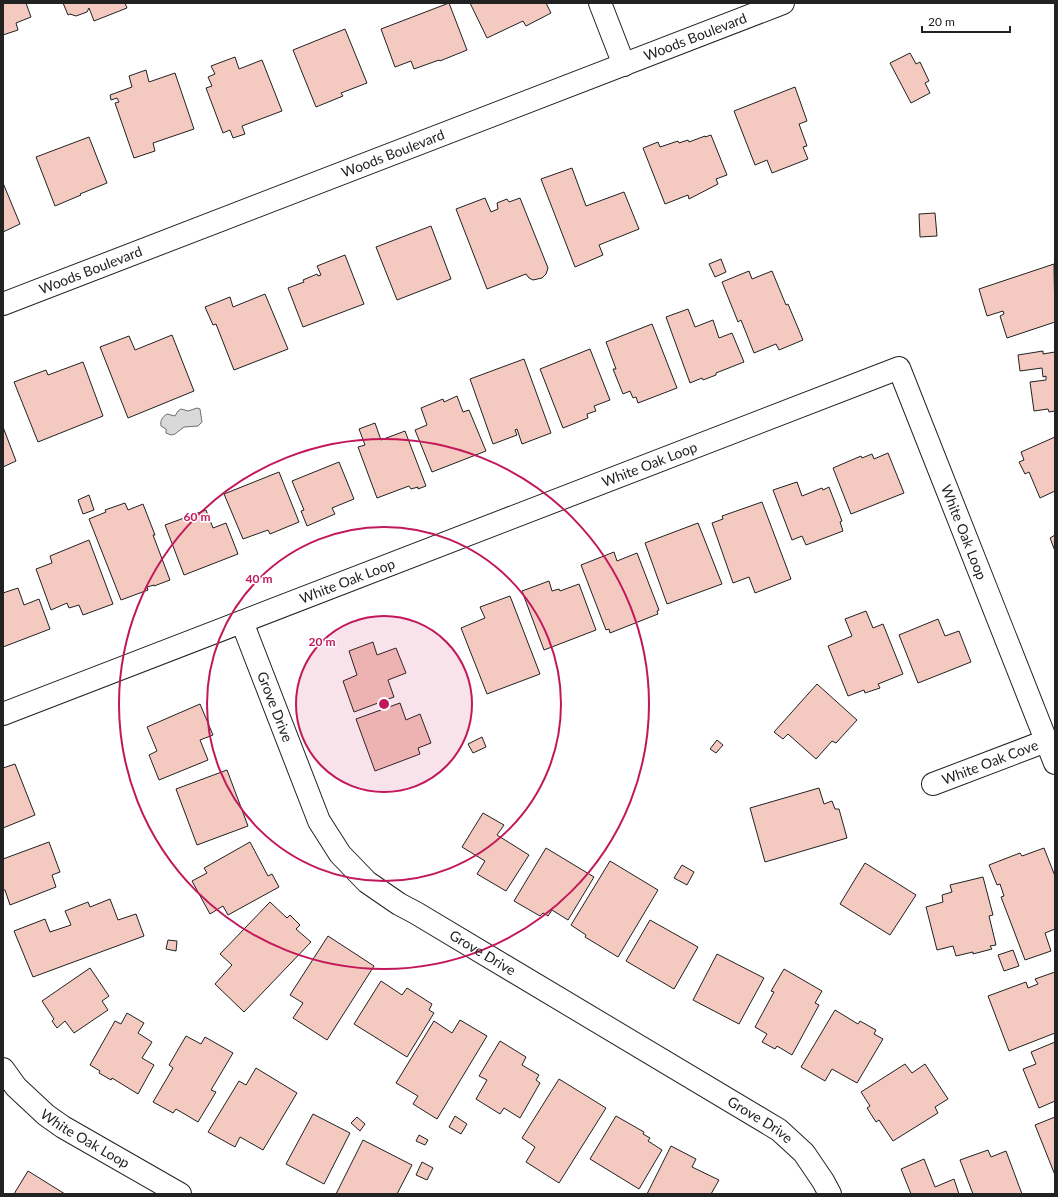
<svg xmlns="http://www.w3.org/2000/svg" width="1058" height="1197" viewBox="0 0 1058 1197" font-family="Lato,sans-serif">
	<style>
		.water { fill: #d9d9d9; stroke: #6f6f6f }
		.building { fill: #f3c9c0; stroke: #222 }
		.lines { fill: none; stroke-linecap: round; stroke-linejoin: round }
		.street-casing { stroke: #222; stroke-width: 24 }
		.street { stroke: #fff; stroke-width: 22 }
		.ring { fill: none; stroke: #c2185b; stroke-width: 2 }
		.labels { text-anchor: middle; stroke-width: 3; stroke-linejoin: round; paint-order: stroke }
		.street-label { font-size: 14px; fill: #222; stroke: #fff }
		.centre { fill: #c2185b; stroke: #fff; stroke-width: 2 }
		.ring-label { font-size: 12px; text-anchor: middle; font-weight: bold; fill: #c2185b; stroke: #fff; stroke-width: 3; stroke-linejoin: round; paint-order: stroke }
	</style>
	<rect width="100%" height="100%" fill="#fff"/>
	<path class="water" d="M197,408L200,409L202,422L198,426L184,427L175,434L171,435L166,433V429L161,426C160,421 162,417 167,414L175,416L178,411L181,409L188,411Z"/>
	<g class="building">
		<path d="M3,3H26L31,17L16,23L18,30L3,35Z"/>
		<path d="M63,3H125L127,8L94,21L89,8L87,12L76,16L70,14L68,15Z"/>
		<path d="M449,3L467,50L440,61L439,60L414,69L411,61L395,67L381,29Z"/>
		<path d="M470,3H546L551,13L526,26L523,21L487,38Z"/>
		<path d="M345,29L367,83L341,93L343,96L316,107L293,50Z"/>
		<path d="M910,53L916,64L920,62L929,81L925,83L930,93L911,103L890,63Z"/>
		<path d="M235,57L239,69L262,60L282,111L242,126L245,134L233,138L230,130L223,133L206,88L212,86L208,77L215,74L211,66Z"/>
		<path d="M146,70L149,82L175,73L194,129L153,143L155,151L134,158L115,103L119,102L117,98L111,100L110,95L132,87L129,76Z"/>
		<path d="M795,87L807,121L799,124L807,146L803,147L808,159L772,173L767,160L755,165L734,111Z"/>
		<path d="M711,135L727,175L716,179L718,184L689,199L688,195L665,204L643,148L658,142L660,147L678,141L679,143L688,140L689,142L705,136V137Z"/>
		<path d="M89,137L107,183L80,194L81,195L55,206L36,157Z"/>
		<path d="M572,168L586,206L624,192L639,229L599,245L603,255L575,267L541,179Z"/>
		<path d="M3,183L20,224L3,232Z"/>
		<path d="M485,198L491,212L498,209L497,203L507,199L509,202L520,198L548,268L546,274L542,278L533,280L529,278L526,274L487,289L456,209Z"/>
		<path d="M935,213L937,236L920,237L919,214Z"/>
		<path d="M431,226L451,279L397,300L376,247Z"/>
		<path d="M345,255L364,304L303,327L288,288L304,282L303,280L317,274L318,276L321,275L317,266Z"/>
		<path d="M721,259L726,272L715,277L709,264Z"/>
		<path d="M1054,264L1055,322L1007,338L1000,316L1004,314L1003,311L987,316L979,289Z"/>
		<path d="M749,271L752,279L772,271L786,305L788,304L803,340L779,350L776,344L754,353L741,320L738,322L722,282Z"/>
		<path d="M265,294L288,349L234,370L216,324L213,325L205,307L230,297L233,307Z"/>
		<path d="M688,309L695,327L713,320L719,338L732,333L744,362L716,373V375L703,380L702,378L690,383L666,317Z"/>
		<path d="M652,324L677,388L638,403L636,397L633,398L630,391L623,394L613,369H616L606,342Z"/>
		<path d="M172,335L194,391L128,418L100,347L129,336L135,350Z"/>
		<path d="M590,349L610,400L594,406L596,411L587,414L588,418L563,428L540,369Z"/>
		<path d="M1043,351V354L1055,352V411L1049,412L1048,409L1034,411L1030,382L1046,380V376L1043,377L1042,368L1020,371L1018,355Z"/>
		<path d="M524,359L551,433L522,444L517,429L515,430L517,435L493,444L470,379Z"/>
		<path d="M83,362L103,416L38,442L14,382L46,370L48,375Z"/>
		<path d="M457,396L463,412L469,410L486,451L432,472L415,430L427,425L421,408L443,399L444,402Z"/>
		<path d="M375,423L381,440L405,431L426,486L418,489V487L411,489L409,486L377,498L358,447L365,445L359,429Z"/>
		<path d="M3,427L16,461L3,467Z"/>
		<path d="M1055,437V491L1040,498L1029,472L1025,474L1019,462L1024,460L1021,452Z"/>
		<path d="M888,453L904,493L851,514L833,468L861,456L862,458L872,454L874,459Z"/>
		<path d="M339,462L354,499L332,508L335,514L307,526L301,511L304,510L292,481Z"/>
		<path d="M279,472L299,522L270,534L268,530L243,539L224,494Z"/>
		<path d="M797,482L802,496L822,488L823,490L829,487L842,521L840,522L843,531L806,545L802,536L792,540L773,490Z"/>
		<path d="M89,495L94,510L83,514L78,500Z"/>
		<path d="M762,502L791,579L755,593L749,577L733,583L712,523L723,519L722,516Z"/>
		<path d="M125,503L128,510L143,504L155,535H153L170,580L154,586V585L147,587L148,590L121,600L89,519L106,512L105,510Z"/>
		<path d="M206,510L213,528L226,523L238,554L184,575L165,525Z"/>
		<path d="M698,523L722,584L667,604L645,543Z"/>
		<path d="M1055,535V551L1050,538Z"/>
		<path d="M89,540L113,604L83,615L79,605L69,608L67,603L51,610L36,569L52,563L50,556Z"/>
		<path d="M614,552L617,561L637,553L659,610L657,611L658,614L610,633L609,629L606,630L581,565Z"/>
		<path d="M549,581L552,591L559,589L560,591L579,584L596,630L544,650L522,591Z"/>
		<path d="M18,588L24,605L39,599L50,629L3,647V593Z"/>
		<path d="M510,596L540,674L487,694L461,628L485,618L480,607Z"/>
		<path d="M866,611L873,628L883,624L903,674L878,684L880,688L865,693L864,690L848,696L828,646L852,636L845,619Z"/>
		<path d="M938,619L945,636L959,631L971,662L918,683L899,635Z"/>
		<path d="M373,642L377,655L396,648L406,673L388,680L394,697L354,712L343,681L357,675L349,651Z"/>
		<path d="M817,684L857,720L836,743L832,741L816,759L788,734L783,739L774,732Z"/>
		<path d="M400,703L406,720L420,714L431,743L418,748L420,754L375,771L356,719Z"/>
		<path d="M200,704L213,735L200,740L208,760L159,780L149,755L157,751L147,727Z"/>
		<path d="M482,737L486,747L473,753L468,744Z"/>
		<path d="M717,740L723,745L716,753L710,749Z"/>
		<path d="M15,764L35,815L3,828V768Z"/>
		<path d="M227,770L248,826L197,845L176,789Z"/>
		<path d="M819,788L824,804L832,801L835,809H839L847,838L765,862L750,808Z"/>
		<path d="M483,813L504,825L497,835L529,855L506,891L477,874L485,861L462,847Z"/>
		<path d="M49,842L60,872L52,875L56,887L10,905L5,890H3V859Z"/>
		<path d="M250,842L268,876L272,874L279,887L228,915L223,906L210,914L192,881L207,873L204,868Z"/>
		<path d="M546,848L594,877L568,920L552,910L548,916L543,913L540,916L514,901Z"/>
		<path d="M1044,848L1055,876V929L1045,933L1051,951L1025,960L1001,897L1004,896L1000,884L997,885L989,865L1020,853L1022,856Z"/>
		<path d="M610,861L658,890L618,957L585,937L586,935L571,925Z"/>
		<path d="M865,863L916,895L890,935L840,904Z"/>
		<path d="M682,865L694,872L687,885L674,878Z"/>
		<path d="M983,877L993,915L989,916L996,945L990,946L992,949L973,954V952L956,956L953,946L937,950L926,907L943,902L942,895L952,892L950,885Z"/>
		<path d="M110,899L118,920L136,914L144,936L33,977L14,931L45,919L50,932L71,925L65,911L88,902L90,907Z"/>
		<path d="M270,902L287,918L290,915L300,925L296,929L311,942L244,1012L215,984L232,965L220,954Z"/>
		<path d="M650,920L698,947L674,989L626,961Z"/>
		<path d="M328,936L374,966L327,1040L293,1018L303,1003L290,995Z"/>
		<path d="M168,940L177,941L176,951L166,949Z"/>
		<path d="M1013,950L1019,966L1004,971L998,955Z"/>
		<path d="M717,954L764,978L739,1024L693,1000Z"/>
		<path d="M90,968L109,996L102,1001L108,1010L74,1033L65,1021L57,1028L52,1021L54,1019L42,1001Z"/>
		<path d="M784,969L822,991L815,1003L819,1005L792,1055L777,1046L775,1049L762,1042L767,1034L755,1027L774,992L771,991Z"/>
		<path d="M1055,972V1033L1009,1051L988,996L1026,982L1028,988L1038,984L1035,979Z"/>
		<path d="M381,981L402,995L407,988L432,1004L429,1010L434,1013L407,1057L354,1024Z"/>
		<path d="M835,1010L858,1024L860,1021L876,1030L874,1034L883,1039L857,1083L832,1069L825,1081L801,1067Z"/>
		<path d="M127,1013L144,1023L138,1033L152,1042L142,1058L154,1065L138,1094L112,1078L111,1080L99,1073L100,1071L90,1065L115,1021L121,1024Z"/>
		<path d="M460,1020L487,1036L437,1119L413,1104L418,1096L396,1083L434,1021L452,1033Z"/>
		<path d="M186,1036L201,1044L205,1037L233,1053L211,1090L216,1092L198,1122L176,1109L173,1113L153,1102L173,1068L169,1065Z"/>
		<path d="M500,1041L526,1057L522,1065L539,1075L536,1080L540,1083L520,1118L504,1108L500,1114L476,1099L487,1080L479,1076Z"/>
		<path d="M1055,1042V1101L1039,1108L1023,1069L1036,1064L1031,1052Z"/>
		<path d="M905,1064L912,1073L925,1064L948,1099L935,1107L938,1113L893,1141L879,1120L876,1122L867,1108L870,1106L861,1092Z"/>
		<path d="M256,1068L297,1093L263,1150L240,1137L235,1147L208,1132L239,1081L246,1085Z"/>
		<path d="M559,1079L606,1108L559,1183L526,1162L535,1147L522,1138Z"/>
		<path d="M313,1114L350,1133L324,1184L286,1164Z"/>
		<path d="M455,1116L467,1124L461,1134L449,1127Z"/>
		<path d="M616,1116L644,1132L643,1134L650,1138L648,1141L662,1150L639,1189L590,1159Z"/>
		<path d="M357,1117L365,1124L360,1131L351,1123Z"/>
		<path d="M1055,1117V1175L1035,1125Z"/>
		<path d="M419,1135L428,1140L425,1145L416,1141Z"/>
		<path d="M363,1140L412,1165L397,1194H336Z"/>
		<path d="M671,1146L696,1159L692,1167L719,1180L711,1194H647Z"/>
		<path d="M988,1150L991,1157L1006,1151L1022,1194H973L960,1160Z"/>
		<path d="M924,1159L935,1187L954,1179L959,1194H911L901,1169Z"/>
		<path d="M422,1162L433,1168L427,1180L416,1175Z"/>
		<path d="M28,1171L65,1194H14Z"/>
	</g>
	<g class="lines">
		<g class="street-casing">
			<g id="street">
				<path d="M600,3L624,65"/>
				<path id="s1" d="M3,304L783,3"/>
				<path id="s2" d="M242,622L319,821L340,854L367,882L399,904L416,913L779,1130L804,1153L823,1181L830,1194"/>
				<path id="s3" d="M3,714L899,368L1055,763"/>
				<path id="s4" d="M933,784L1046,741"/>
				<path id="s5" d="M3,1069L16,1087L46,1115L63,1127L180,1194"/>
			</g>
		</g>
		<use href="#street" class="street"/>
	</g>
	<circle cx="384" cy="704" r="88" fill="#c2185b" fill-opacity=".12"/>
	<g class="ring">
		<circle cx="384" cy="704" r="88"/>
		<circle cx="384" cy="704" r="177"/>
		<circle cx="384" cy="704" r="265"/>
	</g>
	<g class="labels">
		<g class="street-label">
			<text dy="5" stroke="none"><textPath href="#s1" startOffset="742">Woods Boulevard</textPath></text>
			<text dy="5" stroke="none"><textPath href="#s1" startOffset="418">Woods Boulevard</textPath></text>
			<text dy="5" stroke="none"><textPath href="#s1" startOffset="94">Woods Boulevard</textPath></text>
			<text dy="5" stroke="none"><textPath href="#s3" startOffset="693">White Oak Loop</textPath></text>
			<text dy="5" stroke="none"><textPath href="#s3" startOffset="1137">White Oak Loop</textPath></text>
			<text dy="5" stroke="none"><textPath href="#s3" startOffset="369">White Oak Loop</textPath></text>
			<text dy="5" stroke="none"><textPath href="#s2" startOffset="91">Grove Drive</textPath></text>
			<text dy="5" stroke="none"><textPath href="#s4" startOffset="61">White Oak Cove</textPath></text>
			<text dy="5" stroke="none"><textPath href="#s2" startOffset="427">Grove Drive</textPath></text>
			<text dy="5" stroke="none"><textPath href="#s2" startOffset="751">Grove Drive</textPath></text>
			<text dy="5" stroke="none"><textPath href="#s5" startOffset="109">White Oak Loop</textPath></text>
		</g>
	</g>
	<circle cx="384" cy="704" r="6" class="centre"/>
	<g class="ring-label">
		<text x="197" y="521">60 m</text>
		<text x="259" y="583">40 m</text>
		<text x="322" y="646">20 m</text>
	</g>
	<rect width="1058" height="1197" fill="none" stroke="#222222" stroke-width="8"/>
	<path d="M922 26v6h88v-6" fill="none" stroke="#222222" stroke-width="2"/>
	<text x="928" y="26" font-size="12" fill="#222222" stroke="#ffffff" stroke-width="3" paint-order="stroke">20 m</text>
</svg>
